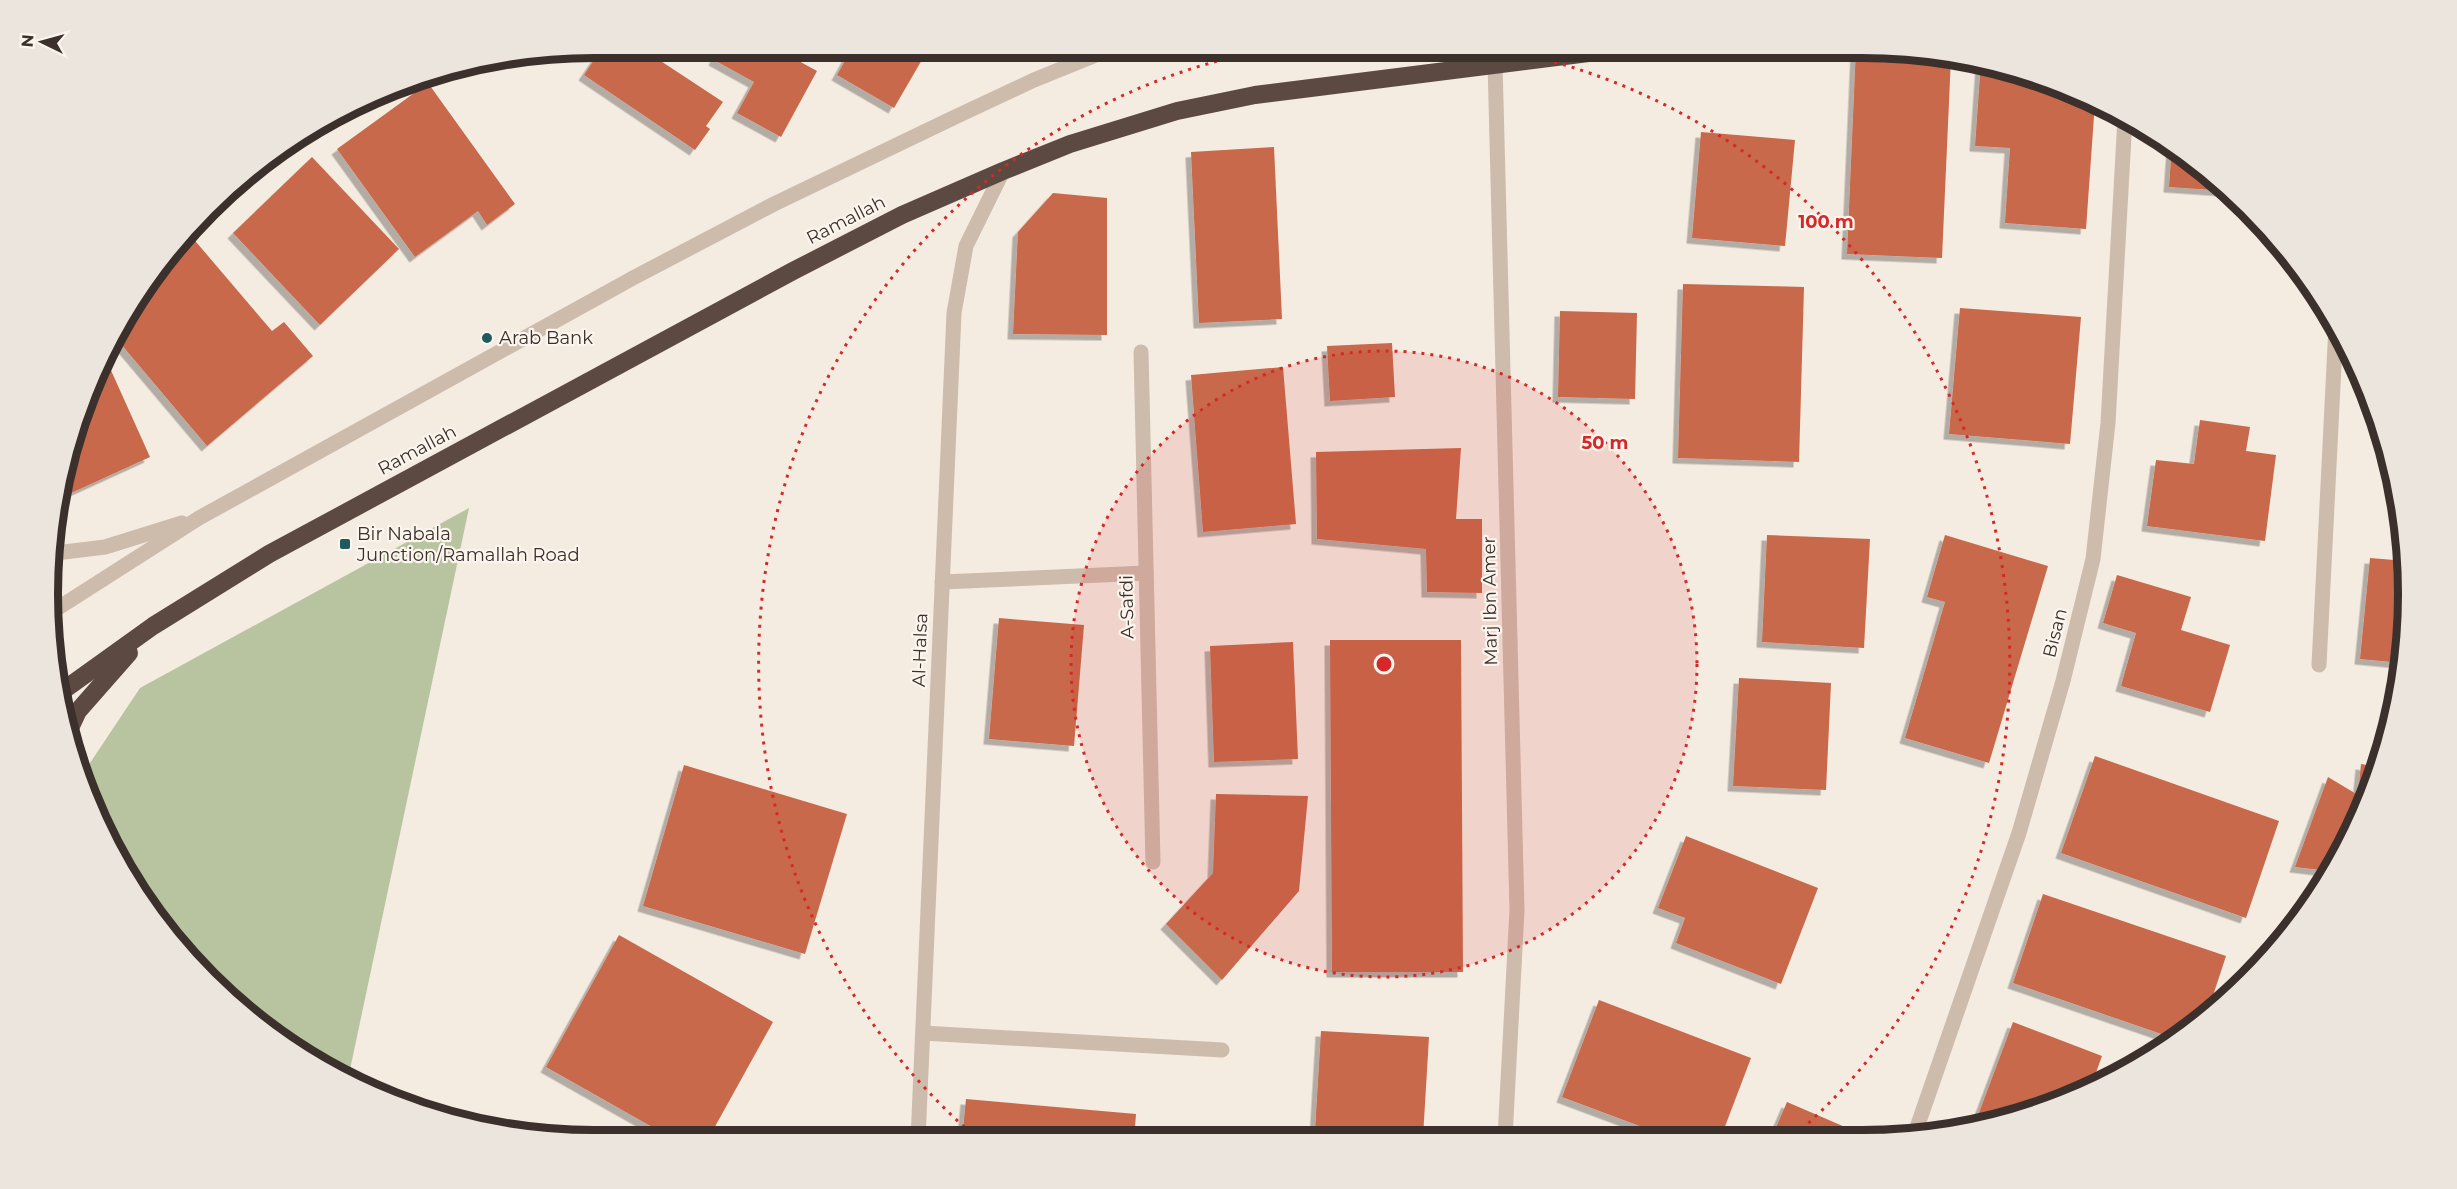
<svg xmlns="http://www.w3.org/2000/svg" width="2457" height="1189" viewBox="0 0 2457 1189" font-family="Montserrat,sans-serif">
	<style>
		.green { fill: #b8c4a0 }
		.building { fill: #c8694b; filter: url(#shadow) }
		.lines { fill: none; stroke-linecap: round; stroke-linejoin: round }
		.minor { stroke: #cdbbac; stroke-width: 15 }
		.highway { stroke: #5c4a42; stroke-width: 18 }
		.ring { fill: none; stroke: #d62828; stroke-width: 3; stroke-dasharray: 3 6 }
		.poi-dot { fill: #1f5a5e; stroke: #fbf5ee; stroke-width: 2 }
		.labels { text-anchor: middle; stroke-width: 4.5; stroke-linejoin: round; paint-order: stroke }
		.street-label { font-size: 18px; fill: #3b302b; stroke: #fbf5ee }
		.poi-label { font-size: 18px; fill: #3b302b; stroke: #fbf5ee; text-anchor: start }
		.rim { fill: none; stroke: #3b302b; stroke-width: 8 }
		.centre { fill: #d62828; stroke: #fbf5ee; stroke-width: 3 }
		.ring-label { font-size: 18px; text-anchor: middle; font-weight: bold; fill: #d62828; stroke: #fbf5ee; stroke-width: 4.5; stroke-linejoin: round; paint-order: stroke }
	</style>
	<defs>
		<filter id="shadow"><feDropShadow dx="-5.5" dy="5.5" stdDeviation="0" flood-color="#0004"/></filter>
	</defs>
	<rect width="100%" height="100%" fill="#f4ebe1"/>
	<path class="green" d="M469,508L348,1079L291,1049L208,981L105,837L86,777L88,766L140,688Z"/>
	<g class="building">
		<path d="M602,48H641L723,102L706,126L710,129L695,150L584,75Z"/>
		<path d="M720,48H775L817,71L781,137L737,113L754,82L714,60Z"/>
		<path d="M852,48H905L923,58L894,108L837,75Z"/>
		<path d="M1856,48L1951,57L1942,258L1847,254Z"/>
		<path d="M1981,62L2072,90L2095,102L2086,229L2005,223L2010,148L1975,146Z"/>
		<path d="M428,83L515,204L487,225L478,211L415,257L337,149Z"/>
		<path d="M1701,132L1795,140L1785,246L1692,238Z"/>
		<path d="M301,141L264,175L257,166L262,161Z"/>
		<path d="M2172,145L2228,191L2169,187Z"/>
		<path d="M1274,147L1282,319L1199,323L1191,152Z"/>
		<path d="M312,157L399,249L320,325L233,233Z"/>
		<path d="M1053,193L1107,198V335L1013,334L1018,232Z"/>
		<path d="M191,236L272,331L284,322L313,356L207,446L115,337L140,291Z"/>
		<path d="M1683,284L1804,287L1799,462L1678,458Z"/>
		<path d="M1960,308L2081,317L2070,444L1949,434Z"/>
		<path d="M1560,311L1637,313L1635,399L1558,397Z"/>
		<path d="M1392,343L1395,397L1330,401L1327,346Z"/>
		<path d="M105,357L150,457L58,499L59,488L90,385Z"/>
		<path d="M1283,367L1296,524L1203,532L1191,375Z"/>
		<path d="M2200,420L2250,427L2246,451L2276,455L2265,541L2147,526L2156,460L2194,464Z"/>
		<path d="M1461,448L1456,519H1482V593L1427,592L1426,549L1317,539L1316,452Z"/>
		<path d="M1767,535L1870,539L1864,648L1762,642Z"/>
		<path d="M1945,535L2048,566L1989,763L1905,738L1945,602L1927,597Z"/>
		<path d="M2370,558L2406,561L2409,595L2402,663L2360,659Z"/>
		<path d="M2117,575L2191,597L2181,630L2230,645L2210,712L2121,686L2136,633L2103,623Z"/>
		<path d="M999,618L1084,625L1074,746L989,739Z"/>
		<path d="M1330,640H1461L1463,972H1332Z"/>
		<path d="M1293,642L1298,759L1214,762L1210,646Z"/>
		<path d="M1739,678L1831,683L1826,790L1733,786Z"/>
		<path d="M2095,756L2279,821L2246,918L2061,853Z"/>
		<path d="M2361,764L2379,767L2367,804L2329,871L2295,867L2328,777L2358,795Z"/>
		<path d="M684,765L847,814L805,954L643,906Z"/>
		<path d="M1216,794L1308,796L1299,891L1222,980L1166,924L1213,873Z"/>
		<path d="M1686,836L1818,888L1781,984L1676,943L1685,918L1658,908Z"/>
		<path d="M2043,894L2226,956L2206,1017L2195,1028L2176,1039L2013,983Z"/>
		<path d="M619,935L773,1022L707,1141H677L546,1067Z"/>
		<path d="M1599,1000L1751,1058L1721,1137H1669L1562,1097Z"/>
		<path d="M2013,1022L2102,1056L2090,1089L2072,1099L1974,1126Z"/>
		<path d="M1321,1031L1429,1037L1423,1137L1315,1131Z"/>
		<path d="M966,1099L1136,1114L1134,1139L962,1140Z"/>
		<path d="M1787,1102L1859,1133L1857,1137H1772Z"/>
	</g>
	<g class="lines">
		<g class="minor">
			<path d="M1495,63L1517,910L1505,1138"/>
			<path d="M1141,352L1153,862"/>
			<path d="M56,553L105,547L182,523"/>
			<path d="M942,582L1146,573"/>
			<path d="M55,610L199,518L633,278L774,204L953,118L1034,80L1113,48"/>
			<path d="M2319,665L2336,326"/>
			<path d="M923,1033L1222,1050"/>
			<path d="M1914,1136L2019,833L2063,681L2093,559L2108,423L2125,118"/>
			<path d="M918,1140L954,313L966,246L1003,171"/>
		</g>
		<g class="highway">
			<path d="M61,692L153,626L269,554L793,271L902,215L1003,171L1070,144L1177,111L1255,95L1628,48"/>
			<path d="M71,726L78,711L129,653"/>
		</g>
	</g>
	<circle cx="1384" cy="664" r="313" fill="#d62828" fill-opacity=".12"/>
	<g class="ring">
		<circle cx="1384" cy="664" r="313"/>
		<path d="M978 1139A625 625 0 0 1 1275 48M1493 48A625 625 0 0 1 1794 1136"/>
	</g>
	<g class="poi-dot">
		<circle cx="487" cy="338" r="6"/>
		<rect x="339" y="538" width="12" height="12" rx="3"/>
	</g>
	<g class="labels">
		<g class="street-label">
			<text transform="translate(846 220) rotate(-27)" y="6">Ramallah</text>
			<text transform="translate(417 450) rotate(-28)" y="6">Ramallah</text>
			<text transform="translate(1490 601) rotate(-91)" y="6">Marj Ibn Amer</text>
			<text transform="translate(1127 607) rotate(-91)" y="6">A-Safdi</text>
			<text transform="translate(2055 633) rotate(-76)" y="6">Bisan</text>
			<text transform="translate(920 650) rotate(-88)" y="6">Al-Halsa</text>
		</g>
		<g class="poi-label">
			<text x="499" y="344">Arab Bank</text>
			<text x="357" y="540">Bir Nabala<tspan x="357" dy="21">Junction/Ramallah Road</tspan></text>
		</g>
	</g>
	<path d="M0 0H2457V1189H0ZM594 58H1862A536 536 0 0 1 2398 594V594A536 536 0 0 1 1862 1130H594A536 536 0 0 1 58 594V594A536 536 0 0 1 594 58Z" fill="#ece5de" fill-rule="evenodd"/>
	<path class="rim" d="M594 58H1862A536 536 0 0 1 2398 594V594A536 536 0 0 1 1862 1130H594A536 536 0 0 1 58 594V594A536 536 0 0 1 594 58Z"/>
	<circle cx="1384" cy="664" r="9" class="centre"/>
	<g class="ring-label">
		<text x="1826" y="228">100 m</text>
		<text x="1605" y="449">50 m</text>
	</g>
	<g transform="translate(42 42) rotate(275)" stroke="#fbf5ee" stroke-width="4.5" paint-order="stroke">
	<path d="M0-4.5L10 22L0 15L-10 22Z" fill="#3b302b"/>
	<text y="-9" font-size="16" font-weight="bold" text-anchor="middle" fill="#3b302b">N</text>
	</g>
</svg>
